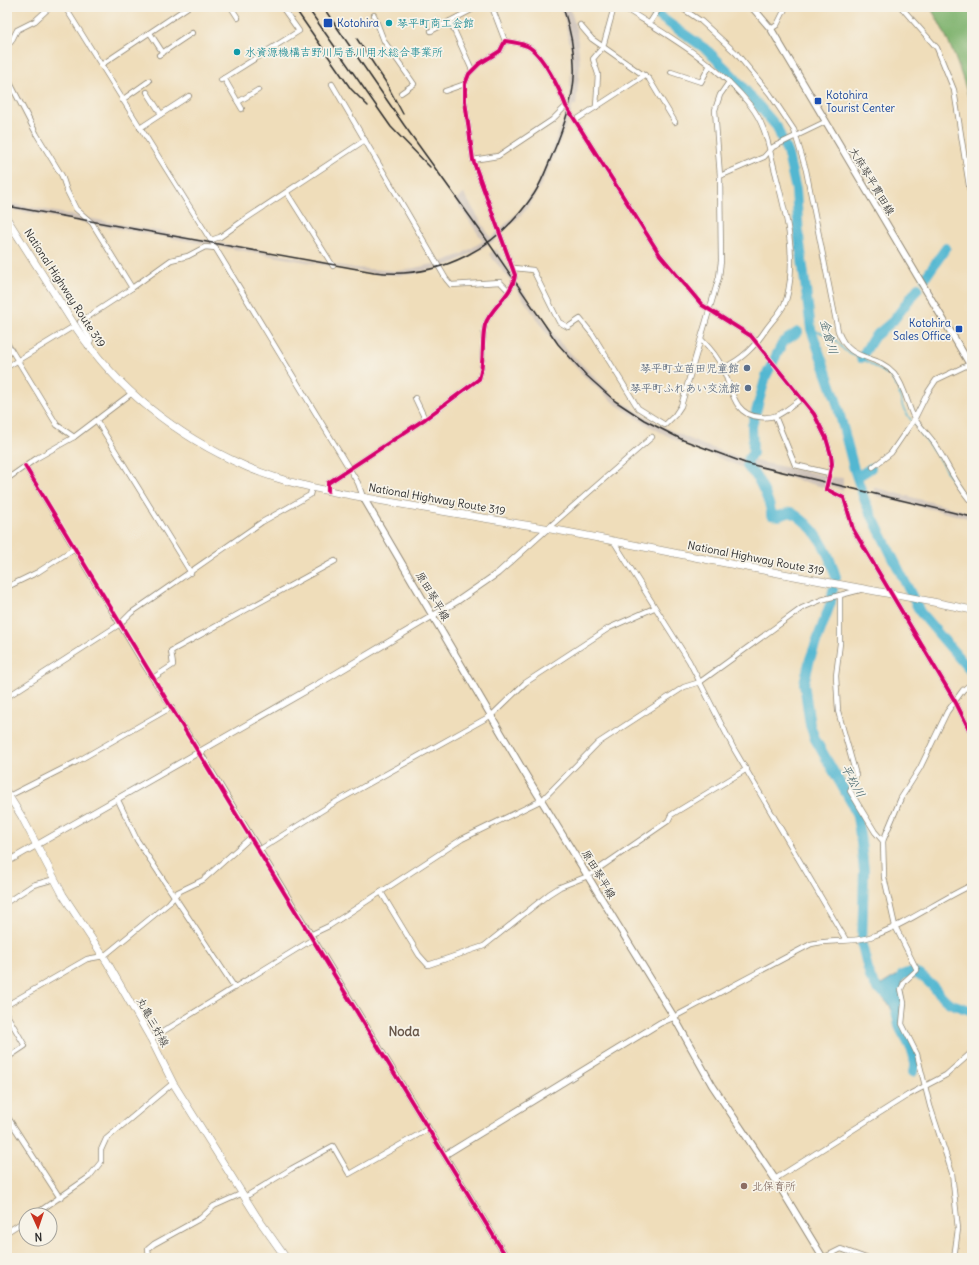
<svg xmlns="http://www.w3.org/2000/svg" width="979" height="1265" viewBox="0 0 979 1265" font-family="Delius,'Klee One',sans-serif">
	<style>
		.industrial { fill: #cec2b9 }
		.forest { fill: #7fb36e; stroke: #556f4c }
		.water { fill: #53b7d1; stroke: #3f717e }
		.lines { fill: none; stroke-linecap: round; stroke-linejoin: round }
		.stream { stroke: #53b7d1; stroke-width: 1.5 }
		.river { stroke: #53b7d1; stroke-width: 10 }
		.minor-casing { stroke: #8d8472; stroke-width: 6 }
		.tertiary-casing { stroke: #8d8472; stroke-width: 7 }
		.secondary-casing { stroke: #8d8472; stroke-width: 8 }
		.primary-casing { stroke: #8d8472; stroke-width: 8 }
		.trunk-casing { stroke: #8d8472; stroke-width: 8 }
		.minor { stroke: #fff; stroke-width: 4.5 }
		.tertiary { stroke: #fff; stroke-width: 5.5 }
		.secondary { stroke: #fff; stroke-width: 6 }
		.primary { stroke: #fff; stroke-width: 7 }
		.trunk { stroke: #fff; stroke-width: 7 }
		.rail { stroke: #2b2b2b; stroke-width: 1.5 }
		.cycleway-casing { stroke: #f7f3e8; stroke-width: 6 }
		.cycleway { stroke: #d6006c; stroke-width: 4 }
		.transit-dot { fill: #1a4fb4; stroke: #f7f3e8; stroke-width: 1.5 }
		.culture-dot { fill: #0f9aa8; stroke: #f7f3e8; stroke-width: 1.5 }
		.service-dot { fill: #5c6f8a; stroke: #f7f3e8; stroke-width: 1.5 }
		.education-dot { fill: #8d6e63; stroke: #f7f3e8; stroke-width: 1.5 }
		.labels { text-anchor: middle; stroke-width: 3.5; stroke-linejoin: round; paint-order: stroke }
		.transit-label { font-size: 11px; fill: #164399; stroke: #f7f3e8; text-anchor: start }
		.culture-label { font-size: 11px; fill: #0d838f; stroke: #f7f3e8; text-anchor: start }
		.street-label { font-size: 11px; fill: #2b2b2b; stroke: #f7f3e8 }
		.service-label { font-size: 11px; fill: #4e5e75; stroke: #f7f3e8; text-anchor: end }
		.education-label { font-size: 11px; fill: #785e54; stroke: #f7f3e8; text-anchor: start }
		.water-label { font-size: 12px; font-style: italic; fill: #395c65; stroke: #f7f3e8 }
		.quarter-label { font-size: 13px; font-weight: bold; fill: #69584b; stroke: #f7f3e8 }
	</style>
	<rect width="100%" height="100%" fill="#f7f3e8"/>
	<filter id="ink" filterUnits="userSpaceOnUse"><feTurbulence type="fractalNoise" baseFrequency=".025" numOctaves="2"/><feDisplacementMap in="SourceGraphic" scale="8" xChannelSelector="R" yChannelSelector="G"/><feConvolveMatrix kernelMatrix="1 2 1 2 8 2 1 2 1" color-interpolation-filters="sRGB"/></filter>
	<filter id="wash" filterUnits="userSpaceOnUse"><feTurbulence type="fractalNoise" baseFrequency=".012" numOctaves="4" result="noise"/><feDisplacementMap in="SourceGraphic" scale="16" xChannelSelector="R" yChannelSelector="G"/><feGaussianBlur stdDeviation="0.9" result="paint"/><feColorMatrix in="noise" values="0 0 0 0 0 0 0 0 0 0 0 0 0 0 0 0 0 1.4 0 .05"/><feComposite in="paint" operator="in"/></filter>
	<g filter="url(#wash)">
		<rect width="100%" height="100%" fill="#efddba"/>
		<g class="industrial">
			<path d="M560,7H570L577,32L580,65L576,105H573L562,137L547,173L536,194L525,211L493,242L452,264L414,274L399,275L374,274L7,209V203L19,205L354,268L399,271L438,263L460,255L483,241L455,200L464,194L491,238L521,209L533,192L543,171L568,108L570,96L571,50L564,17Z"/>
			<path d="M496,248L513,275L512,282L489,254Z"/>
			<path d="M519,285L560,343L617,399L664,427L703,445L745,459L744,468L681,443L644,423L614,403L585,377L556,346L516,289Z"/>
			<path d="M750,460L825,475V478L831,479L832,477L843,478V491L827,484L824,485L823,487L749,467Z"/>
			<path d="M873,487L972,513V519L876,496Z"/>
		</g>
		<path class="forest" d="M930,7H972V110C963,75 949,37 930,7Z"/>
		<path class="water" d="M913,969L902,982L903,1008L899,1024H897L890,1006L875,989L894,977Z"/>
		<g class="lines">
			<g class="stream">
				<path d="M811,329L834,338L844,350L861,358L890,376L898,389L903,408L911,420"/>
				<path d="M914,423L939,459L956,487L972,506"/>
			</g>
			<g class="river">
				<path d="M646,7L707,50L734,77L777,127L788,155L796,190L799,236L811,329L836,400L854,469L866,504L920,612L972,673"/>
				<path d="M925,278L946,248"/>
				<path d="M798,332L783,342L766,376L752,426L753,453L748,459L747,466C749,470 753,472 756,476C761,484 772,506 771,515L779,516L791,512C816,526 828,550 836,577"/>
				<path d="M861,358L874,337L893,321L918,288"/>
				<path d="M857,477L871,468"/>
				<path d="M833,590L831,602L810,659L804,683L810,725L815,739L851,802L857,817L861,842L864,871L862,945L870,977L878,989L888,996"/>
				<path d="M902,975C922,965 936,993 948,1002C955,1006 965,1008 972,1011"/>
				<path d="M896,1011C897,1016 898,1021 899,1026C906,1042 919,1054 913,1072"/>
				<path d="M842,1258H853"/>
			</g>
		</g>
	</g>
	<g filter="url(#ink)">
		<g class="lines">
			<g class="minor-casing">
				<g id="minor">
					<path d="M65,7L213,244L358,483L363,497"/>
					<path d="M231,7L238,18"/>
					<path d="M492,7L505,41"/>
					<path d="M623,7C668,36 716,62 750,105C767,126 769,150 776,175C785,212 794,241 790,280C789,287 788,296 785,303C781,312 773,320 767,328C755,346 743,359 723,368"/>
					<path d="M680,7L701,21L736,53L770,94L794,130L806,170L838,331C850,364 875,352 894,373C905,386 907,404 914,418C920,427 929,435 935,444C947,463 954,481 969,499L972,497"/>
					<path d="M901,7L937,48L954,90L972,205"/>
					<path d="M374,15L384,41L414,84L401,93"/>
					<path d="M450,21L472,70"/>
					<path d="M649,24L660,7"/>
					<path d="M580,25L592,39L649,79L675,122"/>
					<path d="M771,29L777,25L786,7"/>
					<path d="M431,31L477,7"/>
					<path d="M150,33L163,53"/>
					<path d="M7,43L11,42L17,30L35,21L50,7"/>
					<path d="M159,55L192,33"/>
					<path d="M101,65L188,7"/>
					<path d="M671,72L701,82L710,65"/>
					<path d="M7,77L37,135L62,176L67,191L76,209L92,223L132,288L171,260L188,256L205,247L216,248"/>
					<path d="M224,78L242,109"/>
					<path d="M221,80L299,31L282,7"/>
					<path d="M332,84L446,279L451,285L500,282L509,291"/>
					<path d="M445,91L465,84"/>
					<path d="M147,92L161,114"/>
					<path d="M122,100L149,81"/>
					<path d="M238,102L258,90"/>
					<path d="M596,107L598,74L593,59L603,47L614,7"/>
					<path d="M576,120L645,75"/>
					<path d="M140,128L189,96"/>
					<path d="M473,160L498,156L552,120L566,106"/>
					<path d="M720,176L764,157L773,147L825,122"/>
					<path d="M287,193L333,266"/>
					<path d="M211,240L220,237L244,220L365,140"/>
					<path d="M514,268L533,270L559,322L568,327L580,319L593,335L638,408L665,425L675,415L681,406L719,277L721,261L720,176L715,110L720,95L729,82"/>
					<path d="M702,340C710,348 717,356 722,367C732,386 732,416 760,417C766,418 772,417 778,415C786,411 794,404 801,399"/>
					<path d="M7,343L57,425L74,437"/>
					<path d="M88,346L91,340L80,322L132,288"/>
					<path d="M7,367L71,328"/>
					<path d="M415,398L425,419"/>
					<path d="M775,416L795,465L829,473"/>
					<path d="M97,421L191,573"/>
					<path d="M25,466L144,665L199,751"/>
					<path d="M873,467L891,453L915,418L928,392L936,380L972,363"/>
					<path d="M7,479L37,458L74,437L132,393"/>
					<path d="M827,484L826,489L844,498L853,529L956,703L972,735"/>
					<path d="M328,491V483L425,419L479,379C485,362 481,342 485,325C490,308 513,295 515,275L473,160L465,101V84L469,74L479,64L500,51L505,41C513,42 520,43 527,46C542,53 560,90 566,106L660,255L702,305L751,336L814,414L826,438L831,455L832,464L828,478"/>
					<path d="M547,529L652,437"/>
					<path d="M614,542L689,661L734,749L846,940"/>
					<path d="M7,587L38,572L75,548"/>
					<path d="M840,595V643L836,676L838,711L856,775L850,791L875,832L883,841"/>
					<path d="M153,678L173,665L171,651L335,561"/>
					<path d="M7,697L120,624L131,613L262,522L310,495L312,487"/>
					<path d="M9,796L76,762L172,707"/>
					<path d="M117,798L137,840L235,988"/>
					<path d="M259,850L334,803L492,715L525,683L580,647L609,628L654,608"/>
					<path d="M381,892L419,955L428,965L484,946L549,894L560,887L588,876L668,821L671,815L747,769"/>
					<path d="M7,902L33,885L55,879"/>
					<path d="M310,935L329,926L462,839L542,800L598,743L684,687L700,682L802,608L821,600L860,590"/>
					<path d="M7,1005L87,959L104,956L169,903L178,892L203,880L251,837"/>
					<path d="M7,1015L25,1046L7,1058"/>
					<path d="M674,1017L811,944C830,939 851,943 870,937C906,925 937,901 972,885"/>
					<path d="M151,1039L313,939"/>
					<path d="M7,1116L60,1198"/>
					<path d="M775,1179L908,1095L946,1075L972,1052"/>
					<path d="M245,1197L291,1169L333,1146L349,1174L428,1129"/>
					<path d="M34,1215L89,1177L101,1162V1150L106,1139L173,1083"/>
					<path d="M7,1232L26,1220"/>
					<path d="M149,1258L148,1249L154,1244L201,1218L214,1206L243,1193"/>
					<path d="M823,1258L841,1249L866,1258"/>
					<path d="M954,1258L958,1229L952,1173L930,1106L917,1054L902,1024L904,1003L901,989L905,981L917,970L895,926L884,877L883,841L901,798L920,768L947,712L963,690L972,683"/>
					<path d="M969,1258L972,1256"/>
				</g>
			</g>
			<g class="tertiary-casing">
				<g id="tertiary">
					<path d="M199,751L507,1258"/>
					<path d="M7,862L330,677L456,602L498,573L547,529"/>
					<path d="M445,1155L660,1023L674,1017"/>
				</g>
			</g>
			<g class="secondary-casing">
				<g id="secondary">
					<path d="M752,7L771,29L972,368"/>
					<path d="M363,497L524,772L674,1017L712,1085L775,1179L823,1258"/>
				</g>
			</g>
			<g class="primary-casing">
				<path id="primary" d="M7,793L22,817L63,895L107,962L151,1039L173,1083L257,1217L286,1258"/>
			</g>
			<g class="trunk-casing">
				<path id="trunk" d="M7,219L77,329C119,391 179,437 247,467C289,485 334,492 378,500C434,510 489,519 545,528C618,541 690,557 763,570C833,584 903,595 972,610"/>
			</g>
			<use href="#minor" class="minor"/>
			<use href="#tertiary" class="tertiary"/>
			<use href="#secondary" class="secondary"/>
			<use href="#primary" class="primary"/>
			<use href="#trunk" class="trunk"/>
			<g class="rail">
				<path d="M294,7L351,89L368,106"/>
				<path d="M307,7L391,127L430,167"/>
				<path d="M323,7L404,125L484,236L558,344L586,375L615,401L644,420L683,440L745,463L972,517"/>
				<path d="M357,39L385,81L403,114"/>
				<path d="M7,206L374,272C440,280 498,248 534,194C542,182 547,167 553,153C576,98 582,65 563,7"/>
			</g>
			<g class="cycleway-casing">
				<g id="cycleway">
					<path d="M25,466C184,731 347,994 507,1258"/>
					<path d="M328,491V483L425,419L479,379C485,362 481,342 485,325C490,308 513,295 515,275L473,160L465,101V84L469,74L479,64L500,51L505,41C513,42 520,43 527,46C542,53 560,90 566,106L660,255L702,305L751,336L814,414L826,438L831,455L832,464L826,489L844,498L853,529L956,703L972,735"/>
				</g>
			</g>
			<use href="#cycleway" class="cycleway"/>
		</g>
	</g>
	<g class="transit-dot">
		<rect x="323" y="18" width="10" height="10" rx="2"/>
		<rect x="814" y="97" width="8" height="8" rx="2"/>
		<rect x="955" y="325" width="8" height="8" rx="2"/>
	</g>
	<g class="culture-dot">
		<circle cx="389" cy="23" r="4"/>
		<circle cx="237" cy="52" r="4"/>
	</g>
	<g class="service-dot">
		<circle cx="747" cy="368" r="4"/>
		<circle cx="748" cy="388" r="4"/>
	</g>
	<circle class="education-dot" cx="744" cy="1186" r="4"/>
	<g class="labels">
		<g class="transit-label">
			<text x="337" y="27">Kotohira</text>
			<text x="826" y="99">Kotohira<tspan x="826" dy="13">Tourist Center</tspan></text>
			<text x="951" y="327" text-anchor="end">Kotohira<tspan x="951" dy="13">Sales Office</tspan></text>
		</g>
		<g class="culture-label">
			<text x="397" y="27">琴平町商工会館</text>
			<text x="245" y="56">水資源機構吉野川局香川用水総合事業所</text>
		</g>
		<g class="street-label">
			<text transform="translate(872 181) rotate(59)" y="4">大麻琴平貫田線</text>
			<text transform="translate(65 288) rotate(57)" y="4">National Highway Route 319</text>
			<text transform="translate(437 499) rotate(10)" y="4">National Highway Route 319</text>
			<text transform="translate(756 558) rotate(11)" y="4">National Highway Route 319</text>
			<text transform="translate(433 596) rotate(59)" y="4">原田琴平線</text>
			<text transform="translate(599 874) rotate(59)" y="4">原田琴平線</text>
			<text transform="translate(153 1022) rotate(61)" y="4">丸亀三好線</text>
		</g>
		<g class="service-label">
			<text x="739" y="372">琴平町立苗田児童館</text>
			<text x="740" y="392">琴平町ふれあい交流館</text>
		</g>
		<g class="education-label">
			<text x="752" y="1190">北保育所</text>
		</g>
		<g class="water-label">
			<text transform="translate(829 337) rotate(74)" y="4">金倉川</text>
			<text transform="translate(853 781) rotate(61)" y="4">平松川</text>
		</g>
		<g class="quarter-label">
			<text x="404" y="1036">Noda</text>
		</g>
	</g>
	<rect width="979" height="1265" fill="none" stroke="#f7f3e8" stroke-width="24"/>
	<g transform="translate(38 1227) rotate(177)"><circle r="19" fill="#f7f3e8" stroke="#a5a39c"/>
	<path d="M0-3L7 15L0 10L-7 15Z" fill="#c8321e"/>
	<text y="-6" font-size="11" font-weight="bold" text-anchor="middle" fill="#2b2b2b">N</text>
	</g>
</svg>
